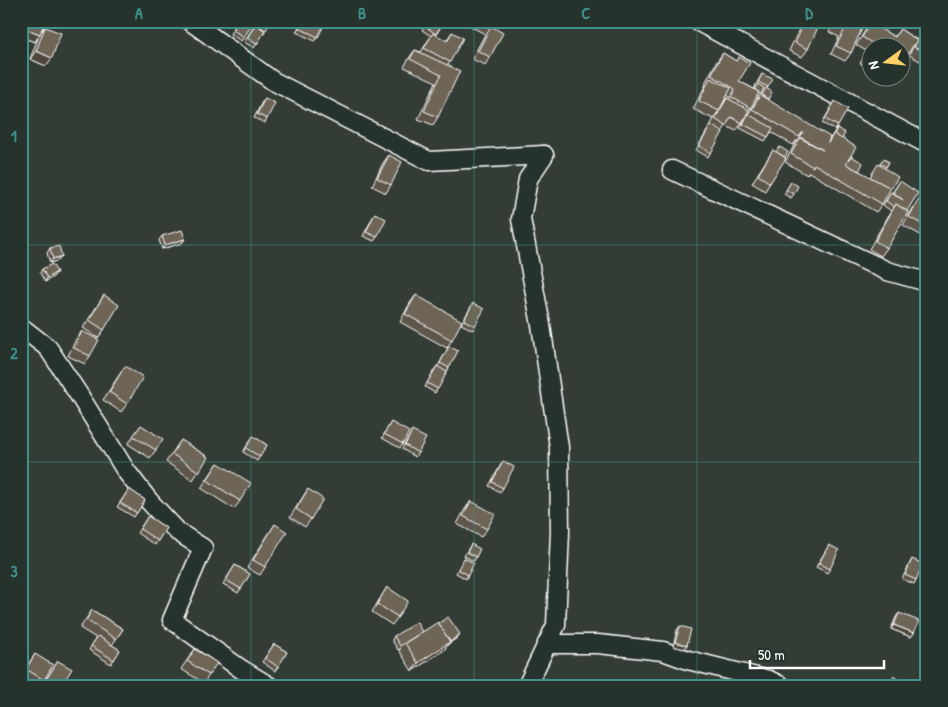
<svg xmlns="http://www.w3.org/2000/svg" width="948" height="707" viewBox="0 0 948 707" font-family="'Patrick Hand',sans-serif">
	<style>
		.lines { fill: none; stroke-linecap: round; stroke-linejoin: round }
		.minor-casing { stroke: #fff; stroke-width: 21 }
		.minor { stroke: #26332d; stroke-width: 18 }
		.wall { fill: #5f574b; stroke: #fff; fill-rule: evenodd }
		.shaded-wall { fill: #4d473d; stroke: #fff }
		.building { fill: #6e6557; stroke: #fff }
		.grid { fill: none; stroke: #3f918b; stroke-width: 1; stroke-opacity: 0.55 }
		.neatline { fill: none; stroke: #3f918b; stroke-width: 2 }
		.grid-label { font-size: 16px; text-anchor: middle; font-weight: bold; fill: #3f918b }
	</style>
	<rect width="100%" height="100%" fill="#343d35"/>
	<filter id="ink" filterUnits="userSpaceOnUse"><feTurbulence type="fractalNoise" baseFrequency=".02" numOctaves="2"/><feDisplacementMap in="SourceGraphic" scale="10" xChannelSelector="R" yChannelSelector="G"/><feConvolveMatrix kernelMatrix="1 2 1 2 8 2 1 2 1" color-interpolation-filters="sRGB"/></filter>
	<g filter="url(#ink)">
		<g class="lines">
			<g class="minor-casing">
				<g id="minor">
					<path d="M190,21L273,81L429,161L544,155"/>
					<path d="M697,21L927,144"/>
					<path d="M723,35L731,21"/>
					<path d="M672,170L887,271L927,282"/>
					<path d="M21,327L48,348L79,395L126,471L149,501L178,532L203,548L172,620L241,669L269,686"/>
					<path d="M547,644H598L663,651L688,660L769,680L781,686"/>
					<path d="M527,686L556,625L560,531L559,447L541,325L521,219L528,179L544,155"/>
				</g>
			</g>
			<use href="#minor" class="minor"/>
		</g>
		<g class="wall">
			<path d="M21,21H45L42,31L45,27L46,66L30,59L38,38L35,42L21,37Z"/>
			<path d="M238,21H254L241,41L230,34Z"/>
			<path d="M257,21H271L266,30L260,27L265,31L254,48L244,42Z"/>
			<path d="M302,21H317L318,37L315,41L296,32Z"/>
			<path d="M427,21H444L436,35L446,41L452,32L450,62L448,65L438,117L433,125L418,119L436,82L404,67L409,58L415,50L421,52L431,36L422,30Z"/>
			<path d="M472,21H494L491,26L490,57L485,65L472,59L485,34L470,26Z"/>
			<path d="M804,21H811L808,49L802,57L789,51L800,27Z"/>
			<path d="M821,21H833L829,28L820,23Z"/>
			<path d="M835,21H865L851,53L845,61L831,54L839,37L829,32Z"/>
			<path d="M870,23L894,37L900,29L917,40L900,65V48H870V67L869,69L860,63L868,52L856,45Z"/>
			<path d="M922,33L927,35V65L909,55L916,41Z"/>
			<path d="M723,53L736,61L739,57V81L754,89L756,86H755L762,74L768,87L767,89L768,100L829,140L837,128L850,157L859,171L870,177L883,159L889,162L885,169L882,204L876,212L809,172L807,175L785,162L797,140L793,145L771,132L765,141L740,128L758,98L756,97L742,123L736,131L726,126L722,132L708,157L696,150L718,112L713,119L693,109L706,84L705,83L717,61ZM727,95L730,97L729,99L727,98L721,108Z"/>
			<path d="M927,77V84L924,82Z"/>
			<path d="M265,98L267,119L265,123L254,118L262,102Z"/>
			<path d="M835,101L838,126L835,130L822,123Z"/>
			<path d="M773,150L785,157L770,183L765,191L752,183Z"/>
			<path d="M389,155L391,185L386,193L372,186L383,163Z"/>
			<path d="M900,181L907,211L887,248L881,256L869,249L891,211L883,205L891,192L892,193Z"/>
			<path d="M791,182L794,194L791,198L784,194Z"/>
			<path d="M918,200L927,205V230L922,236L903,225Z"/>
			<path d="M375,213L377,237L374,241L363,236Z"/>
			<path d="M162,236L185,239L182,243L162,249L159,240Z"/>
			<path d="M50,248L62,256L59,260L50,263L47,253Z"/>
			<path d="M42,269L54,276L45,282L40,273Z"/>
			<path d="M104,295V330L98,338L83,328Z"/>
			<path d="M416,295L452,340L447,348L400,322L410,303Z"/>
			<path d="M473,303L475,326L473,330L461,324Z"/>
			<path d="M82,331L90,356L85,364L68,356L76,339Z"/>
			<path d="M449,346V368L435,393L425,387L434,370L437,366H438Z"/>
			<path d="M125,366L127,404L121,412L103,400Z"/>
			<path d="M391,422L403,444L400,448L382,438Z"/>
			<path d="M141,425L156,450L150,458L128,444Z"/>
			<path d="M412,431L418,453L415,457L402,449Z"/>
			<path d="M253,436L267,445L257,461L243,452Z"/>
			<path d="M181,440L208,457L193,480L166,462Z"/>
			<path d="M503,461V488L500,492L489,486Z"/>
			<path d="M218,463L240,501L234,509L201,488Z"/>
			<path d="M129,489L145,500L134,517L117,507Z"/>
			<path d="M308,489L311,519L305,527L290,517Z"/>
			<path d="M471,501L487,529L481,537L457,524L465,509Z"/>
			<path d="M927,505V520L922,519Z"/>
			<path d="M148,516L166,528L155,545L137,533Z"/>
			<path d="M275,524L265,567L260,575L247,568Z"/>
			<path d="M471,544L476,557L474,561L464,556Z"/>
			<path d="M829,545L830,569L827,573L816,567Z"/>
			<path d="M464,558L468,575L466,579L456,573Z"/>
			<path d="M912,559L916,580L914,584L902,579Z"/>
			<path d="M235,565L250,574L238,593L223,584Z"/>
			<path d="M387,587L398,617L392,625L372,612Z"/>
			<path d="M92,610L123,629L112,645L120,650L111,664L89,650L96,638L80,628Z"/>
			<path d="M899,613L914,633L911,637L891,629L896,617Z"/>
			<path d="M438,624L457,638L448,644L444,650L412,671L399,650L401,648L398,650L392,640L394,636L422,632Z"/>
			<path d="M680,626L687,645L684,649L673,646L677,630Z"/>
			<path d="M274,644L287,652L275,671L262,662Z"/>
			<path d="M195,649L209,675L204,683L181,669Z"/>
			<path d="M35,654L44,680L40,686H35L21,677V675Z"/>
			<path d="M58,661L61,686H50L44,682Z"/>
		</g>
		<g class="shaded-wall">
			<path d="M21,27L40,34L35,42L21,37Z"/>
			<path d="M36,51L52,58L46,66L30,59Z"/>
			<path d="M185,239L182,243L162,249L165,245Z"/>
			<path d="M62,256L59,260L50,263L53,259Z"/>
			<path d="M57,272L54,276L45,282L47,278Z"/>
			<path d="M925,515H927V520L922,519Z"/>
			<path d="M894,625L914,633L911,637L891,629Z"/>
			<path d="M460,634L457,638L448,644L444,650L412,671L418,663Z"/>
			<path d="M675,642L687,645L684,649L673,646Z"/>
		</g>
		<g class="building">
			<path d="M23,21H45L40,34L21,27Z"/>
			<path d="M239,21H254L244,37L233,30Z"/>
			<path d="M260,21H271L269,26Z"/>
			<path d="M303,21H317L324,25L318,37L299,28Z"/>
			<path d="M427,21H444L436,34L425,26Z"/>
			<path d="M805,21H811L819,25L808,49L795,43Z"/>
			<path d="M826,21H833L832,24Z"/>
			<path d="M837,21L865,22L851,53L836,46L845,29L835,25Z"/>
			<path d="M870,23L895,37L900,29L917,40L903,61L900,59V48H880L862,37Z"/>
			<path d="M256,24L265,31L257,44L247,38Z"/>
			<path d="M491,26L503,33L490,57L478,51Z"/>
			<path d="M45,27L61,33L52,58L36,51Z"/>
			<path d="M452,32L463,38L450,62L424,48L433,33L447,41Z"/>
			<path d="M922,33L927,35V54L914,47Z"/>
			<path d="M415,50L460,71L438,117L424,111L441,75L410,59Z"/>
			<path d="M869,50L870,51V64L863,59Z"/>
			<path d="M723,53L736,61L739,57L750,63L739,81L759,92L751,108L731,97L735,89L711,75Z"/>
			<path d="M762,74L773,79L768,87L758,82Z"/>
			<path d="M710,78L731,88L719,111L699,101Z"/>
			<path d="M758,84L764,88L761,94L758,93L759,92L755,90Z"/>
			<path d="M766,88L772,92L768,99L762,95Z"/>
			<path d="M760,95L830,137L828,143L834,133L856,147L846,164L891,188L882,204L814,164L813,167L791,154L800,138L823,150L800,137L803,132L799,137L752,109Z"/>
			<path d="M265,98L275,103L267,119L257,114Z"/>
			<path d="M727,98L749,110L742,123L731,117L726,126L715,119Z"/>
			<path d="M835,101L848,109L838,126L825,119Z"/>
			<path d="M748,114L773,128L768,137L743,124Z"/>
			<path d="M711,125L723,132L711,153L699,146Z"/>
			<path d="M837,128L845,133L842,139L834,134Z"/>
			<path d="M780,147L788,152L785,157L776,152Z"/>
			<path d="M773,150L786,158L770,183L758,175Z"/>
			<path d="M389,155L402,162L391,185L377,178Z"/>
			<path d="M851,156L863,163L859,171L846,164Z"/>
			<path d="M883,159L889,162L886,167L880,163Z"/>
			<path d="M878,164L898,177L891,188L870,177Z"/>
			<path d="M900,181L918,193L907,211L896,204L894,207L886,201L891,192L903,200L893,192Z"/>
			<path d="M791,182L798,186L794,194L786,190Z"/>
			<path d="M918,200L927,205V227L909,217Z"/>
			<path d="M896,204L908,212L887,248L875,241Z"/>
			<path d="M375,213L386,219L377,237L366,232Z"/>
			<path d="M182,230L185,239L165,245L162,236Z"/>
			<path d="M59,246L62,256L53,259L50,248Z"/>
			<path d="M52,264L57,272L47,278L42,269Z"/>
			<path d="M104,295L119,305L104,330L89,320Z"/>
			<path d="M416,295L462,321L452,340L405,314Z"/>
			<path d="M473,303L484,309L475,326L464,320Z"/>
			<path d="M82,331L99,340L90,356L74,348Z"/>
			<path d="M449,346L458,351L449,368L440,363Z"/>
			<path d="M125,366L143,377L127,404L109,392Z"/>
			<path d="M437,366L447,372L438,389L427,383Z"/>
			<path d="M391,422L409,432L403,444L384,434Z"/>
			<path d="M141,425L163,439L156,450L133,436Z"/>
			<path d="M412,431L426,438L418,453L405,445Z"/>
			<path d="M253,436L267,445L260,457L246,448Z"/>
			<path d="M181,440L208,457L199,472L172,454Z"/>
			<path d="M503,461L514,467L503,488L492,482Z"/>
			<path d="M218,463L251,483L240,501L207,480Z"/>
			<path d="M129,489L145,500L137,513L120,503Z"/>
			<path d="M308,489L323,499L311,519L296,509Z"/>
			<path d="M471,501L495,514L487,529L463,516Z"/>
			<path d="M148,516L166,528L158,541L140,529Z"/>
			<path d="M275,524L287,532L265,567L253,560Z"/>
			<path d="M471,544L480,549L476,557L467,552Z"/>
			<path d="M829,545L839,550L830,569L819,563Z"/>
			<path d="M464,558L474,563L468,575L458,569Z"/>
			<path d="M912,559L923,564L916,580L905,575Z"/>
			<path d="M235,565L250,574L241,589L226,580Z"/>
			<path d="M387,587L408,601L398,617L377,604Z"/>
			<path d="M92,610L123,629L116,639L86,620Z"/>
			<path d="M899,613L919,621L914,633L894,625Z"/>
			<path d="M448,617L460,634L450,642L438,624Z"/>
			<path d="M417,622L422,632L400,646L394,636Z"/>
			<path d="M438,622L450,642L418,663L405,643Z"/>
			<path d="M680,626L691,629L687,645L675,642Z"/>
			<path d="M98,636L120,650L114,660L91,646Z"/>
			<path d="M274,644L287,652L278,667L265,658Z"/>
			<path d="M195,649L217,663L209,675L187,661Z"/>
			<path d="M35,654L53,665L44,680L26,669Z"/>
			<path d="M58,661L72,669L61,686H59L47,678Z"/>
			<path d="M893,676L905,684L904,686L886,685Z"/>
			<path d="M74,681L82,686H71Z"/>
		</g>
	</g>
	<path class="grid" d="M251,21V686M474,21V686M697,21V686M21,245H927M21,462H927"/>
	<rect width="948" height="707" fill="none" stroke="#26332d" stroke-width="55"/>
	<g transform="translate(886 62) rotate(255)"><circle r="24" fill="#26332d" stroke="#7d8581"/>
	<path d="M0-4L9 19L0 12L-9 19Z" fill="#ffd166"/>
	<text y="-8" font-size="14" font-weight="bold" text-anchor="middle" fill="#ffffff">N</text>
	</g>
	<path d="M750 660v8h134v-8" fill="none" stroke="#ffffff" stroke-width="2.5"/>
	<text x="758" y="660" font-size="15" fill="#ffffff" stroke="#26332d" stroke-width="4" paint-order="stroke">50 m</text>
	<rect x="28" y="28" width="892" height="652" class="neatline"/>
	<g class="grid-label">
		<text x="139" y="19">A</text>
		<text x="362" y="19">B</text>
		<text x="586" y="19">C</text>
		<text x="809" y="19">D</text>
		<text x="14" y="142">1</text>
		<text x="14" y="359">2</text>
		<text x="14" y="577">3</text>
	</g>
</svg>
